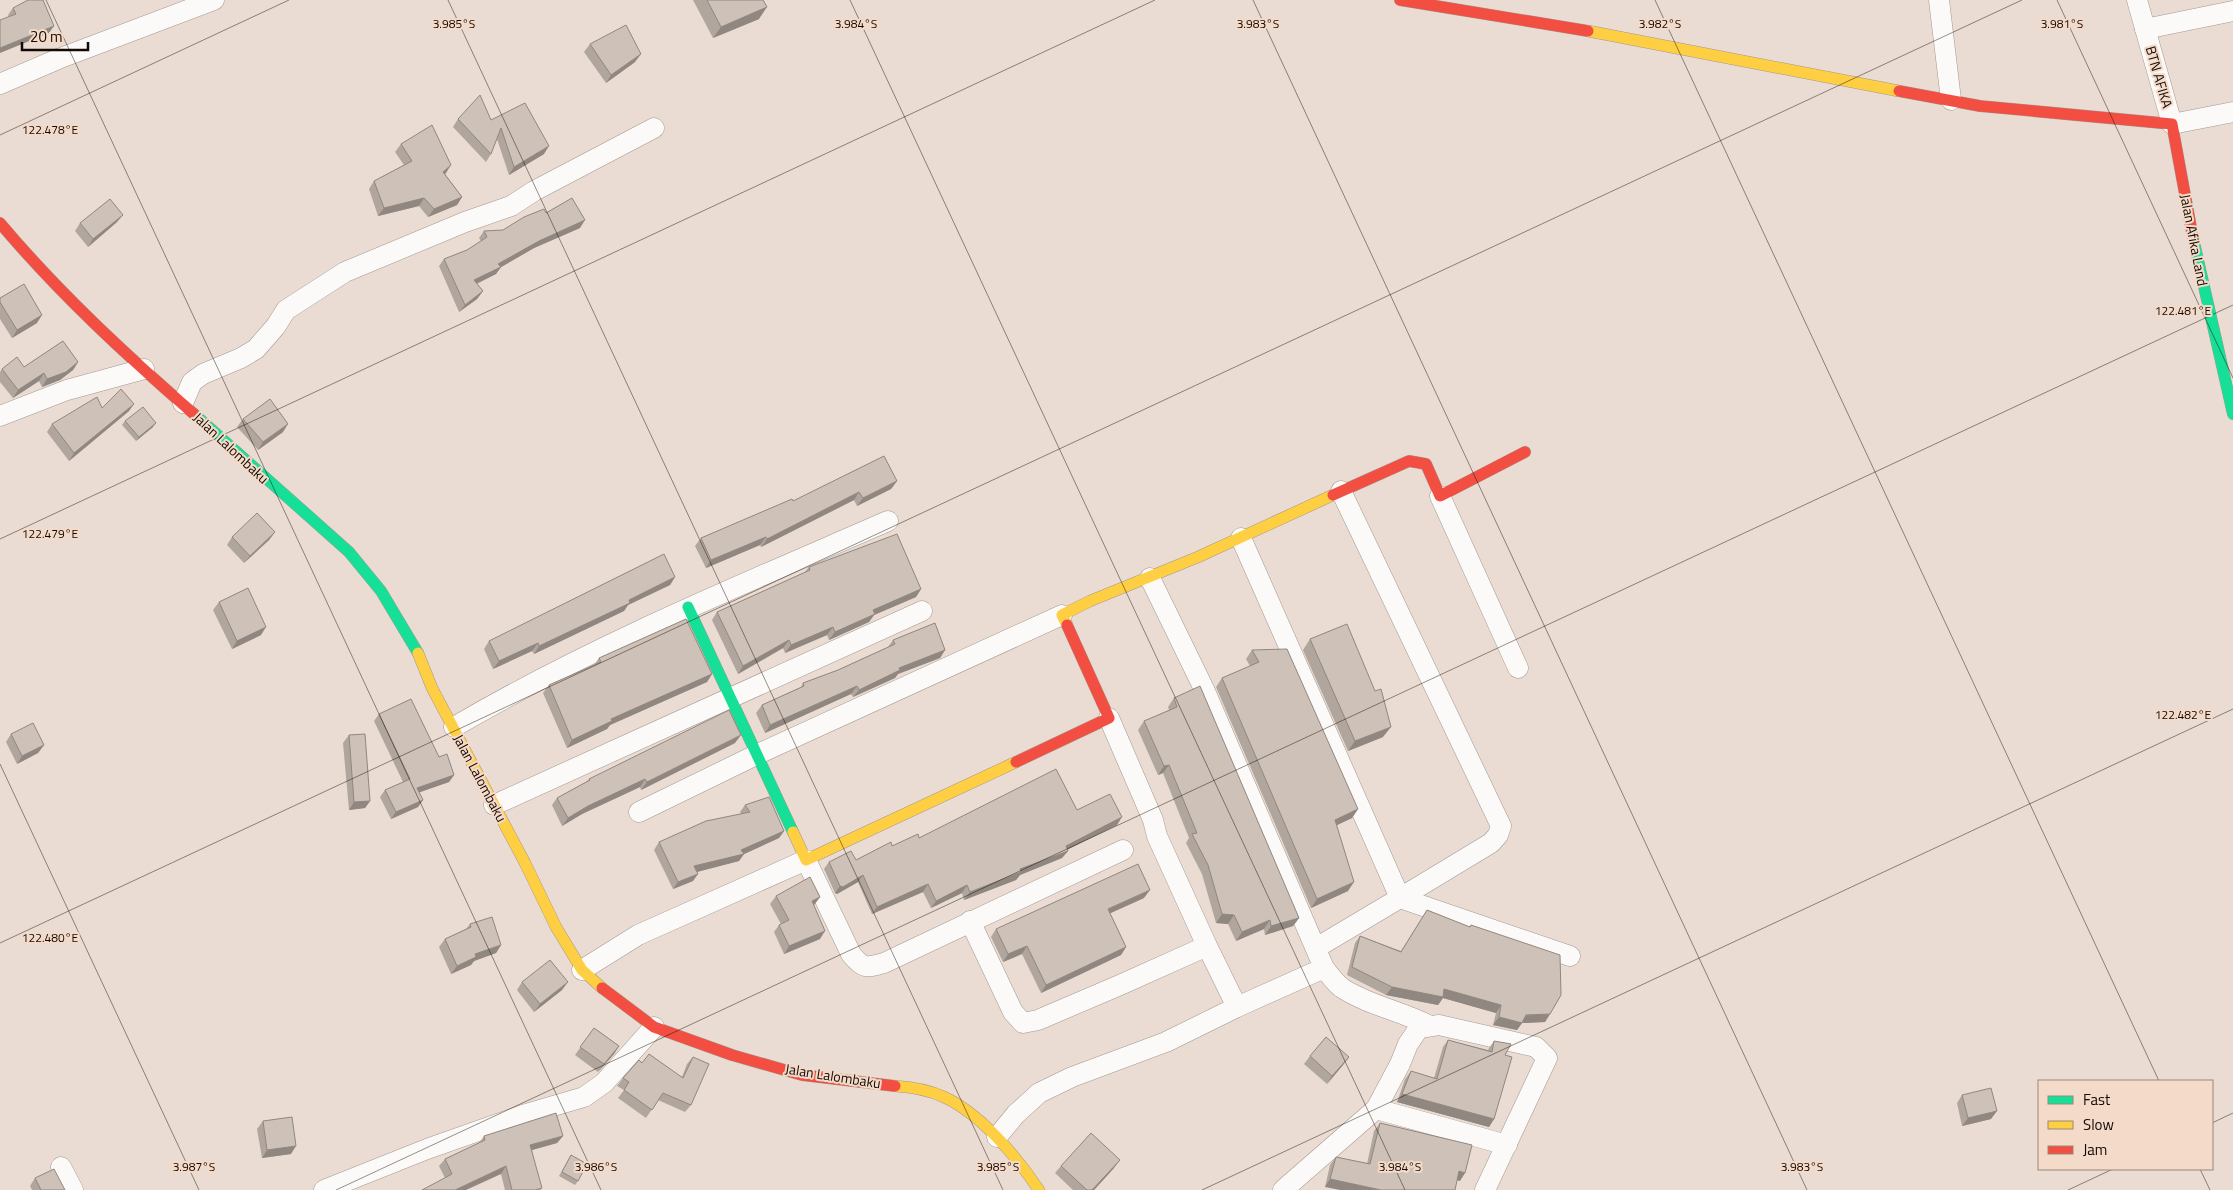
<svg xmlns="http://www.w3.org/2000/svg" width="2233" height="1190" viewBox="0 0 2233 1190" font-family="'Titillium Web',sans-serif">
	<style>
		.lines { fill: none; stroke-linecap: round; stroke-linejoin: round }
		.street-casing { stroke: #a39891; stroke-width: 21 }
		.fast-casing { stroke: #a39891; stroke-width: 12 }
		.slow-casing { stroke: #a39891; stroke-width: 12 }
		.jam-casing { stroke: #a39891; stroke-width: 12 }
		.street { stroke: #fcfaf8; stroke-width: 20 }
		.fast { stroke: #16e098; stroke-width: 11 }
		.slow { stroke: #ffcf43; stroke-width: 11 }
		.jam { stroke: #f24e42; stroke-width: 11 }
		.wall { fill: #b1a69d }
		.shaded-wall { fill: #908780 }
		.building { fill: #cec1b7; stroke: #908780 }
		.ticks { fill: none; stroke: #130a05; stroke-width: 1; stroke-opacity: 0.45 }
		.labels { text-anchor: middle; stroke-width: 4; stroke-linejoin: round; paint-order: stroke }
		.street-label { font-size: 14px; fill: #130a05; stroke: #f4dac8 }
		.ticks-label { font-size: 12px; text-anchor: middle; fill: #130a05; stroke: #f4dac8; stroke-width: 4; stroke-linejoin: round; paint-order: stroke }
	</style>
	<rect width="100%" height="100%" fill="#eadcd2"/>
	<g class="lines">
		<g class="street-casing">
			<g id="street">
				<path d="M1939,0L1951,100"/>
				<path d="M2137,0L2172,124L2233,112"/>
				<path d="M2145,29L2233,11"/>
				<path d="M0,84L58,59L214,0"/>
				<path d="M183,403L192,382L203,374L241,358L256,349L276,326L286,310L345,272L465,222L511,206L534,191L654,128"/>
				<path d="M0,416L67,390L144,369"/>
				<path d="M1341,491L1501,826L1498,835L1491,843L1400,898"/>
				<path d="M1440,496L1518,668"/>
				<path d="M1241,538L1400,898L1316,948"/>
				<path d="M1150,578L1204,689L1324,968C1329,974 1335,983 1342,988C1368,1005 1401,1011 1428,1025"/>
				<path d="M454,727C592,646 741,585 888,521"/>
				<path d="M494,805L922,611"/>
				<path d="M639,812L758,754L1062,615"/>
				<path d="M1400,898L1570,956"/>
				<path d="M970,921L1013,1012L1023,1023L1038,1020L1120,985L1207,946L1157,836L1153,820L1109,718"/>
				<path d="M1207,946L1237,1007L1324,968"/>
				<path d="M582,970L638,935L806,860L851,954C863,969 866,968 884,963L1123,850"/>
				<path d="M1376,1109L1507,1145"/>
				<path d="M997,1137L1016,1114L1039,1093L1072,1077L1166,1042L1237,1007"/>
				<path d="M61,1167L73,1190"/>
				<path d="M324,1190L427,1149L526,1114L584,1097L604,1083L654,1027"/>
				<path d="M1283,1190L1376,1109L1400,1064L1408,1044L1419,1028L1439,1025L1536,1047L1547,1058L1485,1190"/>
			</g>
		</g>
		<g class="fast-casing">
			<g id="fast">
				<path d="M2193,238L2233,414"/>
				<path d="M194,414L349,552L381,591L418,653"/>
				<path d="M688,607L793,832"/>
			</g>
		</g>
		<g class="slow-casing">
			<g id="slow">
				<path d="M1588,31L1899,91"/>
				<path d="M1067,625L1062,615L1090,601L1198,557L1333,495"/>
				<path d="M418,653L432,688L525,863L556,927L582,970L602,988"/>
				<path d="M793,832L806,860L1016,762"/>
				<path d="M895,1086C911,1087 929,1090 944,1097C981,1114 1016,1156 1039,1190"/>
			</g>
		</g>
		<g class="jam-casing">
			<g id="jam">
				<path d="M1400,0L1588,31"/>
				<path d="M1899,91L1980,106L2172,124L2193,238"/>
				<path d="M0,223C59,293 125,354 194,414"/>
				<path d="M1333,495L1409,461L1426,464L1440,496L1525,452"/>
				<path d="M1016,762L1109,718L1067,625"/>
				<path d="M602,988L654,1027L732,1055L802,1075L895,1086"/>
			</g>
		</g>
		<use href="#street" class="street"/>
		<use href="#fast" class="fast"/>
		<use href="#slow" class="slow"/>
		<use href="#jam" class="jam"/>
	</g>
	<g class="wall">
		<path d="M693,0H763L759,19L713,38Z"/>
		<path d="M13,8L49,33L9,17L8,15Z"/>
		<path d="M590,44L635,62L606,83L584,52Z"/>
		<path d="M458,119L491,120L544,154L509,175L497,139L491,154L486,162L453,127Z"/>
		<path d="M401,144L446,173L445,174L462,197L457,205L428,217L419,206L378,216L369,189L374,181L404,165L395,152Z"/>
		<path d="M546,213L580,228L534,248L501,267L496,274L477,284L483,291L477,299L459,312L439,266L444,259L467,250L481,241L479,238L484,231L503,230Z"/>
		<path d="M117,222L88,247L75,231L80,223Z"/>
		<path d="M0,298L37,323L12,338L0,319Z"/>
		<path d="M78,362L73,370L60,380L42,387L39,381L13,398L0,382V372L2,369Z"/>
		<path d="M102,408L129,411L69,461L47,432L52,424Z"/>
		<path d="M243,419L283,432L258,450L237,427Z"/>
		<path d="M125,421L153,427L136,441L122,425Z"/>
		<path d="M897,481L891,489L857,506L854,500L761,547L760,545L706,568L695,546L701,538L793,501Z"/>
		<path d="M275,532L269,540L244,563L227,545L232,537Z"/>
		<path d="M809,567L921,589L916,597L874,615L869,622L829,640L827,635L785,653L783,648L738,674L712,620L717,612L804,573Z"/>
		<path d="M675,577L670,585L628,605L624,611L534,654L532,651L493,669L484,649L489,641Z"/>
		<path d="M219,602L261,635L232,649L213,610Z"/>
		<path d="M1310,639L1383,737L1348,751L1303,650Z"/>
		<path d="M893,640L945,650L940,658L898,674L895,678L853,697L851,694L765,733L756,713L762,705L801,687L803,683L838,670L888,647Z"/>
		<path d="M1252,650L1358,809L1352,818L1336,825L1348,891L1311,908L1216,687L1222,678L1250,666L1246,659Z"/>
		<path d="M599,658L712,674L707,682L610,725L607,729L567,748L543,693L549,685L594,665Z"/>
		<path d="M1174,698L1299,918L1293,926L1265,935L1264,929L1236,941L1228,924L1216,923L1202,874L1186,843L1189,838L1163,773L1158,775L1138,730L1144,721L1169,710L1168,707Z"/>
		<path d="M379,714L439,757L454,775L449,782L419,792L423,800L418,807L391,819L380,797L385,790L403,782L374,721Z"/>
		<path d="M11,734L44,745L38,753L17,764L6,742Z"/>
		<path d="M349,735L370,801L365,808L349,810L343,743Z"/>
		<path d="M735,743L641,790L640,787L582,814L562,826L552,805L557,798L586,782L589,779Z"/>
		<path d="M745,805L784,831L779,838L744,854L739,861L697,872L693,881L673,889L654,850L659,842L741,814L740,812Z"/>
		<path d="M1077,810L1117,825L1067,850L1068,851L1062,858L1020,875L1016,880L964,900L962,893L931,908L923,892L872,914L858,882L837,894L835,893L824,869L829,862L856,860L892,846L919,838Z"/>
		<path d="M776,896L820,897L814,905L820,939L784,954L774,932L779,925L781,924L770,904Z"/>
		<path d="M1144,898L1110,913L1126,947L1121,955L1041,993L1022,954L1003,962L991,937L996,929Z"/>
		<path d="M1427,910L1469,927L1471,925L1550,1014L1545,1022L1522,1023L1517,1030L1493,1025L1496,1013L1443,998L1438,1005L1386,995L1347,975L1355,943L1360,936L1401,951Z"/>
		<path d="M470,924L501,945L496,953L474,961L471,965L451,974L439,947L445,939L466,929Z"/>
		<path d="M522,982L562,990L534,1012L517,990Z"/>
		<path d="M594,1028L619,1046L614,1054L598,1072L575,1055Z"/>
		<path d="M1448,1040L1488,1050L1489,1048L1494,1041L1505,1055L1494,1119L1489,1127L1397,1102L1405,1079L1411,1071L1434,1078L1443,1047Z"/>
		<path d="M1310,1056L1349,1057L1343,1065L1327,1084L1304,1064Z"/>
		<path d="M693,1057L691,1105L685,1112L658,1100L646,1118L618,1098L624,1090L617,1086L623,1078L642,1063L682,1077L687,1064Z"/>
		<path d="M1962,1095L1991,1119L1962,1126L1957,1103Z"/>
		<path d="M263,1121L291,1154L262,1158L257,1129Z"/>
		<path d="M1380,1123L1460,1181L1457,1180L1325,1187L1330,1165L1336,1157L1367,1164L1374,1131Z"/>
		<path d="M484,1136H563L557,1143L532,1150L541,1190H505L501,1174L445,1178L439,1166L445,1159L479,1143Z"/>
		<path d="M571,1155L578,1181L575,1185L559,1176Z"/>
		<path d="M1061,1166L1114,1168L1094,1190H1073L1055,1173Z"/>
		<path d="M35,1178L65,1190H32L30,1186Z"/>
	</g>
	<g class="shaded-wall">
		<path d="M767,7L759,19L713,38L721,27Z"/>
		<path d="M54,26L49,33L0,53V48Z"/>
		<path d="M641,54L635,62L606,83L611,75Z"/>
		<path d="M549,146L544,154L509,175L514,167Z"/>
		<path d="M451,165L446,173L438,179L443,172Z"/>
		<path d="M462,197L457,205L428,217L434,209Z"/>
		<path d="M424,198L419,206L378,216L384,208Z"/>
		<path d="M123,215L117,222L88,247L93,239Z"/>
		<path d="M585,220L580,228L534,248L496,270L501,267L496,274L469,287L474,280L498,264L539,241Z"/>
		<path d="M483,291L477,299L459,312L465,305Z"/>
		<path d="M42,315L37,323L12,338L17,330Z"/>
		<path d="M78,362L73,370L60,380L42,387L47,379Z"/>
		<path d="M44,373L39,381L13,398L18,390Z"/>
		<path d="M134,404L129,411L69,461L74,453Z"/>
		<path d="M156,423L153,427L136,441L139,437Z"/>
		<path d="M288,424L283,432L258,450L263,442Z"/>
		<path d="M897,481L891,489L857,506L863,498Z"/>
		<path d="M859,492L854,500L761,547L767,539Z"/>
		<path d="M275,532L269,540L244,563L250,556Z"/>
		<path d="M766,537L760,545L706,568L711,560Z"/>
		<path d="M675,577L670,585L628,605L624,611L534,654L539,646L629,600Z"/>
		<path d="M921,589L916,597L874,615L869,622L829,640L835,632L873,610Z"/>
		<path d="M266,627L261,635L232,649L237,641Z"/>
		<path d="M833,627L827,635L785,653L791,645Z"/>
		<path d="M789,640L783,648L738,674L743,666Z"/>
		<path d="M538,643L532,651L493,669L499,661Z"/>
		<path d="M945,650L940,658L898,674L895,678L853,697L859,690L899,668Z"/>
		<path d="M712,674L707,682L610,725L607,729L567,748L572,740L611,719Z"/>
		<path d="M857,686L851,694L765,733L770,725Z"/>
		<path d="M1391,727L1383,737L1348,751L1355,741Z"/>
		<path d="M741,735L735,743L641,790L647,782Z"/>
		<path d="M44,745L38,753L17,764L22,756Z"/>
		<path d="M1169,765L1163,773L1158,775L1164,766Z"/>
		<path d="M454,775L449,782L412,795L417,788Z"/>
		<path d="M645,779L640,787L582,814L562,826L568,818L588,806Z"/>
		<path d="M423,800L418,807L391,819L396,812Z"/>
		<path d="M370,801L365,808L349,810L354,802Z"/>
		<path d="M1358,809L1352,818L1329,829L1335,820Z"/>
		<path d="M1122,817L1117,825L1060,853L1066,846Z"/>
		<path d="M784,831L779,838L742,855L744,854L739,861L689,874L694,866L741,850Z"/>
		<path d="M1068,851L1062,858L1020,875L1016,880L964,900L970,892L1020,869Z"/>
		<path d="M698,874L693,881L673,889L678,882Z"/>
		<path d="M863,875L858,882L837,894L835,893L840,886Z"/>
		<path d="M1354,882L1348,891L1311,908L1317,899Z"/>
		<path d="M928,884L923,892L872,914L877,907Z"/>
		<path d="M967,885L962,893L931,908L936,901Z"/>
		<path d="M1150,890L1144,898L1102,917L1108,909Z"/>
		<path d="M820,897L814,905L806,909L812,901Z"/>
		<path d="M1222,914L1234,915L1228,924L1216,923Z"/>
		<path d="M1299,918L1293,926L1265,935L1271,926Z"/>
		<path d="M1270,920L1264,929L1236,941L1242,932Z"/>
		<path d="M825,931L820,939L784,954L789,946Z"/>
		<path d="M501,945L496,953L474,961L471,965L451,974L457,966L475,954Z"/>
		<path d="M1027,946L1022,954L1003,962L1008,954Z"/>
		<path d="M1126,947L1121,955L1041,993L1046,985Z"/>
		<path d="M568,982L562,990L534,1012L540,1004Z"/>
		<path d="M1392,987L1444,989L1501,1005L1496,1013L1443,998L1438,1005L1386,995Z"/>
		<path d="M1550,1014L1545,1022L1522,1023L1517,1030L1493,1025L1499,1017Z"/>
		<path d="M619,1046L614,1054L598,1072L604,1064Z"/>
		<path d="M1349,1057L1343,1065L1327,1084L1332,1076Z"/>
		<path d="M1402,1094L1494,1119L1489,1127L1397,1102Z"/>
		<path d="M1997,1111L1991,1119L1962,1126L1968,1118Z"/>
		<path d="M563,1136L557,1143L525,1152L530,1145Z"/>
		<path d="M296,1146L291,1154L262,1158L267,1150Z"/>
		<path d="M1120,1160L1114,1168L1094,1190H1092Z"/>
		<path d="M506,1166L501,1174L466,1190H455Z"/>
		<path d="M1459,1171L1465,1173L1460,1181L1453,1179Z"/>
		<path d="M1330,1179L1381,1190H1340L1325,1187Z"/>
	</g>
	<g class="building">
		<path d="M28,0H43L54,26L0,48V20L16,14L13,8Z"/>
		<path d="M707,0H763L767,7L721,27Z"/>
		<path d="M626,25L641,54L611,75L590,44Z"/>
		<path d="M480,95L491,120L525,103L549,146L514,167L501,128L491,154L458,119Z"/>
		<path d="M432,125L451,165L443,172L462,197L434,209L424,198L384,208L374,181L412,161L401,144Z"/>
		<path d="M572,198L585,220L539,241L498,264L501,267L474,280L483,291L465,305L444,259L467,250L487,237L484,231L503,230L524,217L544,209L546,213Z"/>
		<path d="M110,199L123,215L93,239L80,223Z"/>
		<path d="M24,284L42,315L17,330L0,302V298Z"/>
		<path d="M63,341L78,362L66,372L47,379L44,373L18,390L2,369L17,357L24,367Z"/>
		<path d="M121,389L134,404L74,453L52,424L97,397L102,408Z"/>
		<path d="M270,399L288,424L263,442L243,419Z"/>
		<path d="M143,407L156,423L139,437L125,421Z"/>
		<path d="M884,456L897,481L863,498L859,492L767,539L766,537L711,560L701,538L792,499L793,501Z"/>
		<path d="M257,513L275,532L250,556L232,537Z"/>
		<path d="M897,534L921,589L873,610L875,614L835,632L833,627L791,645L789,640L743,666L717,612L810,570L809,567Z"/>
		<path d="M664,554L675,577L629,600L630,603L539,646L538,643L499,661L489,641Z"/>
		<path d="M248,588L266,627L237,641L219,602Z"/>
		<path d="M686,619L712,674L611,719L612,721L572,740L549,685L601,662L599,658Z"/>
		<path d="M935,623L945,650L899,668L900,670L859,690L857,686L770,725L762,705L804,686L803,683L838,670L895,644L893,640Z"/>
		<path d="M1347,624L1375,691L1381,689L1391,727L1355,741L1310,639Z"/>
		<path d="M1287,649L1358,809L1335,820L1354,882L1317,899L1222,678L1259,662L1252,650Z"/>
		<path d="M1200,686L1299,918L1271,926L1270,920L1242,932L1234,915L1222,914L1208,865L1192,834L1197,833L1169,765L1164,766L1144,721L1177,707L1174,698Z"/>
		<path d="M411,699L439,757L447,754L454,775L417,788L423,800L396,812L385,790L410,779L379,714Z"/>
		<path d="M729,710L741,735L647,782L645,779L588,806L568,818L557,798L590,780L589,779Z"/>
		<path d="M33,723L44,745L22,756L11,734Z"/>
		<path d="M365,734L370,801L354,802L349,735Z"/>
		<path d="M1056,769L1077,810L1110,794L1122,817L1066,846L1068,851L1020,869L1021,872L970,892L967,885L936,901L928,884L877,907L863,875L843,887L840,886L829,862L851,851L856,860L891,842L892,846L918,834L919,838Z"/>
		<path d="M769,797L784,831L741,850L744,854L694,866L698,874L678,882L659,842L706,821L750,812L745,805Z"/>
		<path d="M1138,864L1150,890L1108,909L1126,947L1046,985L1027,946L1008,954L996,929Z"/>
		<path d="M810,877L820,897L812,901L825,931L789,946L779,925L789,920L776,896Z"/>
		<path d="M1427,910L1470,927L1471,925L1560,955L1561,995L1550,1014L1526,1015L1522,1023L1499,1017L1501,1005L1444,989L1443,997L1392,987L1352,967L1360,936L1401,952Z"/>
		<path d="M492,917L501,945L475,954L476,957L457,966L445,939L471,927L470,924Z"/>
		<path d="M550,960L568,982L540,1004L522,982Z"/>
		<path d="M594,1028L619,1046L604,1064L580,1047Z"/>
		<path d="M1326,1037L1349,1057L1332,1076L1310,1056Z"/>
		<path d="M1448,1040L1492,1052L1494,1041L1511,1044L1505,1055L1512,1057L1494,1119L1402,1094L1411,1071L1437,1079Z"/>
		<path d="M649,1054L683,1078L693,1057L709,1064L691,1105L663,1093L652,1110L624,1090L629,1082L623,1078L639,1060L642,1063Z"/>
		<path d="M1991,1088L1997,1111L1968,1118L1962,1095Z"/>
		<path d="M556,1113L563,1136L530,1145L542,1188L535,1190H512L506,1166L455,1190H422L452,1174L445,1159L485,1140L484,1136Z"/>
		<path d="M292,1117L296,1146L267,1150L263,1121Z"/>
		<path d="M1380,1123L1472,1145L1465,1173L1459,1171L1455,1190H1381L1330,1179L1336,1157L1370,1164Z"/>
		<path d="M1091,1133L1120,1160L1092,1190H1087L1061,1166Z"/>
		<path d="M571,1155L587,1164L578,1181L562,1172Z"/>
		<path d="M54,1169L65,1190H41L35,1178Z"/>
	</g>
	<path class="ticks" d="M46,0L601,1190M448,0L1003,1190M850,0L1405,1190M1253,0L1807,1190M1655,0L2159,1081M2057,0L2233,378M0,135L289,0M0,539L1155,0M0,764L199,1190M0,943L2022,0M2212,1123L2233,1113M2200,1169L2210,1190M336,1190L2233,305M1202,1190L2233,709M2068,1190L2113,1169"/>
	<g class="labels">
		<g class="street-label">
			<text transform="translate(2159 77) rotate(74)" y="5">BTN AFIKA</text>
			<text transform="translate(2194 240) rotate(79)" y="5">Jalan Afika Land</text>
			<text transform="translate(231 448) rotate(43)" y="5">Jalan Lalombaku</text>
			<text transform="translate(480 778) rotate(62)" y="5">Jalan Lalombaku</text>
			<text transform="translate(833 1076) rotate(9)" y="5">Jalan Lalombaku</text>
		</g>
	</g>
	<g class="ticks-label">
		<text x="454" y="28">3.985°S</text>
		<text x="856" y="28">3.984°S</text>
		<text x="1258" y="28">3.983°S</text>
		<text x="1660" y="28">3.982°S</text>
		<text x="2062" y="28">3.981°S</text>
		<text x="50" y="134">122.478°E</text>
		<text x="2183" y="315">122.481°E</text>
		<text x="50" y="538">122.479°E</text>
		<text x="2183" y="719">122.482°E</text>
		<text x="50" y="942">122.480°E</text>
		<text x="194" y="1171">3.987°S</text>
		<text x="596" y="1171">3.986°S</text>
		<text x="998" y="1171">3.985°S</text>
		<text x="1400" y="1171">3.984°S</text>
		<text x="1802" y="1171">3.983°S</text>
	</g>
	<rect x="2038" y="1080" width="175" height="90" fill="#f4dac8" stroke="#9a877a"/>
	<rect x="2048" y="1096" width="25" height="8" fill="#16e098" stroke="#9a877a"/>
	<text x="2083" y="1105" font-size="15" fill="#130a05">Fast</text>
	<rect x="2048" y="1121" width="25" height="8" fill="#ffcf43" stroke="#9a877a"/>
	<text x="2083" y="1130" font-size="15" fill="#130a05">Slow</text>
	<rect x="2048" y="1146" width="25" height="8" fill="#f24e42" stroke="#9a877a"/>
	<text x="2083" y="1155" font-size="15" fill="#130a05">Jam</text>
	<path d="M22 42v8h66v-8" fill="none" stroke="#130a05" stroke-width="2.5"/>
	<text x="30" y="42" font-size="15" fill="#130a05" stroke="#f4dac8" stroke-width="4" paint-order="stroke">20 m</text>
</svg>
